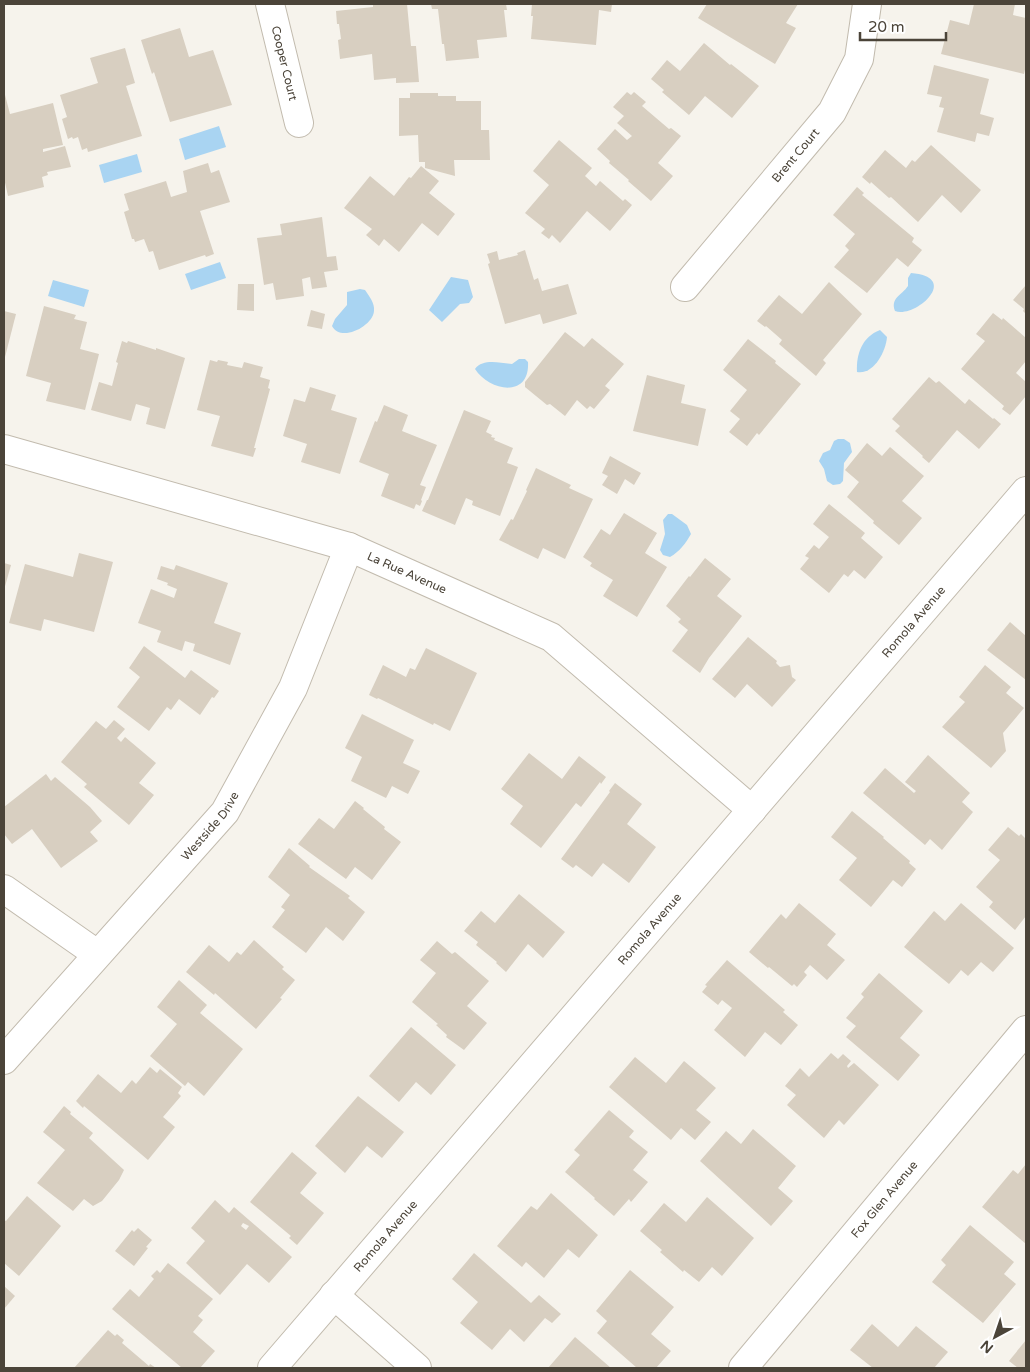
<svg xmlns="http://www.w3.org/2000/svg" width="1030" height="1372" viewBox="0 0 1030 1372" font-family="'Varela Round',sans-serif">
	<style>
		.water { fill: #a9d4f2 }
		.building { fill: #d8cfc1; fill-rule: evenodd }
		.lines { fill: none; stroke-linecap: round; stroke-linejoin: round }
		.minor-casing { stroke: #c2bbae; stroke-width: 30 }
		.minor { stroke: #fff; stroke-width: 28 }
		.labels { text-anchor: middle; stroke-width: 4.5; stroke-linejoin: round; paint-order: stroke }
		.street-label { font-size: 12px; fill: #4b4439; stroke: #fff }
	</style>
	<rect width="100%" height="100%" fill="#f6f3ec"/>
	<g class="water">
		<path d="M219,126L226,147L185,160L179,139Z"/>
		<path d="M137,154L142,172L104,183L99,165Z"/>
		<path d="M220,262L226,278L191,290L185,274Z"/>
		<path d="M911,273C962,277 915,319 895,311C890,298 902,295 908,286V278Z"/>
		<path d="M451,277L468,280L473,297L469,303L460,304L442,322L429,310Z"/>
		<path d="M53,280L89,290L84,307L48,296Z"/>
		<path d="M360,289L365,290C369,296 375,303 374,311C373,326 341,343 332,326L335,319L347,305V292Z"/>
		<path d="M880,330L887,337C886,351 874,375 857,372C856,354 862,337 880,330Z"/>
		<path d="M519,359H525L528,362C530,399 489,391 475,369C483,358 500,363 512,364Z"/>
		<path d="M838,439H844L850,443L852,452L844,463L843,481L840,484L833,485L827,481L824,469L819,461L823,453L830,450L834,441Z"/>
		<path d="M668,514H672L687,525L691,534C686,543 679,552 670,557L663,555L660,550L665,534L663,520Z"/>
	</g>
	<g class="building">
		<path d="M373,4H407L411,46H416L419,82L396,83V78L374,80L372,54L340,59L338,40L341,39L339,24H337L336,11L373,7Z"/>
		<path d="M431,4H506L507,10H504L507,37L477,40L479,58L446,61L444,44H442L438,9H432Z"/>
		<path d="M532,4H612L611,12L599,10L596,45L531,39L533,16H531Z"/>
		<path d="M707,4H798L786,23L796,28L775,64L698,18Z"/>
		<path d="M974,4H1015L1013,15L1026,18V65L1024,74L941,54L950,20L969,25Z"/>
		<path d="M180,28L189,57L213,50L232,105L170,122L154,72L152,74L141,40Z"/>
		<path d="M704,43L730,65L731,64L759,86L732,118L705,96L689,115L662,92L664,90L651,79L667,60L680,71Z"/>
		<path d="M125,48L135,83L126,86L142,136L88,152L87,148L82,150L78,137L73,139L72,137L68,139L62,119L67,117L60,95L98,83L90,58Z"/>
		<path d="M934,65L989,79L980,114L994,118L989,136L977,133L975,142L937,132L944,108L939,107L942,97L927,94Z"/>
		<path d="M4,91L10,114L53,103L63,145L43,149V152L65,146L71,167L47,172L48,175L42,177L44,187L8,196L4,178Z"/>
		<path d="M627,92L631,95L634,92L646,102L642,106L669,129L671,128L681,136L658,163L673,176L651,201L628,181L629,180L609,163L610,161L597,149L615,129L627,140L632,136L617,123L624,116L613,107Z"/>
		<path d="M410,93H438V96H456V101H481V130H489L490,160H454L455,176L425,168V162H419L418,135L399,136V98H410Z"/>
		<path d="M559,140L592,168L585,176L596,186L600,181L623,201L625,199L632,205L610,231L587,211L560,243L552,235L549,239L541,233L545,229L525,213L549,185L533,171Z"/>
		<path d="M931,145L981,190L961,213L942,195L918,222L891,197L889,198L871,182L870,184L862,177L885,150L906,168L912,160L915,162Z"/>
		<path d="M208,163L211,173L219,170L230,202L200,211L214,254L206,257L205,255L159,270L153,251L149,252L144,239L135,242L134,239H132L124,212L129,210L124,194L166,181L171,197L187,192L183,171Z"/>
		<path d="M421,166L439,181L429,193L455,214L438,236L422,223L399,252L384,239L379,246L366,235L372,229L344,208L370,176L394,196L409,177L411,178Z"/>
		<path d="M857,187L864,193L862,195L914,238L912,242L922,250L908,267L897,258L867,293L834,267L849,250L845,246L855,234L833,215Z"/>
		<path d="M322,217L327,257L336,256L338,270L324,272L327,287L312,289L310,277L302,279L304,296L276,300L273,283L264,285L257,238L282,235L280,224Z"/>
		<path d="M525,250L534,280L538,278L542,291L568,284L577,314L543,324L540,314L505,324L488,264L490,263L487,254L497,251L499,260L518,255L517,253Z"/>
		<path d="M829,282L862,314L823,360L826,363L816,376L779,344L782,340L766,326L765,327L757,321L779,295L802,314Z"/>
		<path d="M238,284H254V311L237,310Z"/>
		<path d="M1026,285V314L1023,311L1024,309L1013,300Z"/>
		<path d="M44,306L76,315L74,319L87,322L80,349L99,354L85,410L46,401L51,383L26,376Z"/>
		<path d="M311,310L325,314L322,329L307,326Z"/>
		<path d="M4,311L16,314L4,361Z"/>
		<path d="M993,313L1002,320L1003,318L1026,338V361L1016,373L1026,382V396L1010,415L1002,409L1004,406L961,369L985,341L976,334Z"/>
		<path d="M565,332L584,347L592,338L624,364L605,386L610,390L594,409L590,406L587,409L577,400L565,416L550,404L547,405L525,387V382Z"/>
		<path d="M748,339L776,361L775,363L801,384L759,435L757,433L747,446L729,432L740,419L730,411L747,390L723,370Z"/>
		<path d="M122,341L127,343L128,341L156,350V348L185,358L165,429L146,424L150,408L136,404L131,421L91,410L99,382L112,386L118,363L116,362Z"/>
		<path d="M210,360L217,362L218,360L228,362L227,365L242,368L244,362L263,367L260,377L270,380L268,388L270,389L254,448H256L253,457L211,446L220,416L197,410Z"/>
		<path d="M647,375L685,385L681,403L706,409L698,446L633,431Z"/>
		<path d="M929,377L936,383L939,381L965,404L969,399L993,419L994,418L1001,424L979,449L957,430L929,463L922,457L923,456L895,431L900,426L892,419Z"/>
		<path d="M310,387L336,395L331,410L357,418L340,474L301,462L307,444L283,436L294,399L305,402Z"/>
		<path d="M384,405L408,415L402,431L437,445L420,485L426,487L421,500L422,501L420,506L416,504L414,509L381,496L389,474L359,462L375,421L377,422Z"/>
		<path d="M464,410L491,421L486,432L492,435L491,437L495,438L494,440L513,448L507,463L518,467L500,516L472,505L473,501L466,498L455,525L422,511L427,500H428Z"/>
		<path d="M867,443L882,456L890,447L924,476L902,501L922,518L899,545L873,523L874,521L847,497L859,482L845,470Z"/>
		<path d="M610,456L641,473L634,485L625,479L617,494L602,485L608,476L602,473Z"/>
		<path d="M536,468L571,485L569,488L593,499L565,559L543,548L538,559L499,540L511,519L513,520L527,491L526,490Z"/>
		<path d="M829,504L865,533L861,538L883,557L865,579L854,570L848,577L844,574L829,593L800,569L809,558L805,556L814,545L819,549L829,537L813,524Z"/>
		<path d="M624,513L657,533L645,553L667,567L637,617L603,596L613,580L590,566L592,563L583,557L601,529L610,535Z"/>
		<path d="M79,553L113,562L94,632L44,619L41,631L9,623L25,564L73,577Z"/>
		<path d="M705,558L731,579L717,596L742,616L709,658L700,673L672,651L688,630L678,622L681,619L666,606L689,576L690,577Z"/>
		<path d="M4,563L11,565L4,590Z"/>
		<path d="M176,565L228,583L214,623L241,633L230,665L193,651L195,644L185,641L182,651L157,642L161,631L138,623L151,589L174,598L177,589L167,585L168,583L157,579L161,566L174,570Z"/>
		<path d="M1010,622L1026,636V680L987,650Z"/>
		<path d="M748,637L777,661L776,663L780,667L790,665L792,677L796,680L772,707L747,684L735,698L712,679Z"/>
		<path d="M144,646L185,678L191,670L219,691L214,698L212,697L200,715L179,699L171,710L167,707L149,731L117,707L140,677L129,668Z"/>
		<path d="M426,648L477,673L450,731L434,723L433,725L378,698L377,699L369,695L383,665L406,677L410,668L415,670Z"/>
		<path d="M985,665L1011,687L1006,693L1024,708L1003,733L1006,751L991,768L942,727L965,702L959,697Z"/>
		<path d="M362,714L414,740L403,763L420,771L408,794L392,786L386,798L351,781L362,757L345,748Z"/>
		<path d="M114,720L125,729L117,738L121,742L125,737L156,763L139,783L154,795L129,825L84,787L87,784L61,762L96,721L106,729Z"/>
		<path d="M529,753L562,779L579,756L606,777L601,784L600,782L581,807L576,803L541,848L510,824L523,806L501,789Z"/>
		<path d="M928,755L970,793L962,802L973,812L942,850L930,839L925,845L863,793L885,768L914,793L916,791L905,782Z"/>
		<path d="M46,774L51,781L55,777L90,807L102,821L90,832L98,841L61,868L32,829L12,844L4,834V807Z"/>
		<path d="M615,783L642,804L627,824L656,847L629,883L603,863L592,877L576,865L573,868L561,859L610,792L609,791Z"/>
		<path d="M355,801L364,808L363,809L385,827L384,829L401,842L372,880L355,867L346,879L298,844L319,818L334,829Z"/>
		<path d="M852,811L884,837L883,838L910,861L909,863L916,869L902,887L893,880L871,907L839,880L857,858L831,837Z"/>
		<path d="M1008,827L1019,836L1021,834L1026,839V916L1015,930L989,907L993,902L976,887L1000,860L988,850Z"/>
		<path d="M289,848L310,866L309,867L350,896L348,898L365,912L343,941L326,927L306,953L272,927L285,910L281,907L290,895L268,877Z"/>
		<path d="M519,894L565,932L543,958L528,944L506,972L496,963L497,962L476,945L478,942L464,931L481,911L495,923Z"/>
		<path d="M799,903L836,934L827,945L845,960L827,980L810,965L804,972L807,975L797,987L794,984L792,986L769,967L768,968L749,952L781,914L786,919Z"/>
		<path d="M961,903L1014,948L993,972L981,962L968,976L961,970L949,984L904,947L934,911L945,921Z"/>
		<path d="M254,940L284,967L282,969L295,980L280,998L282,999L256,1029L215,993L214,995L186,972L209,945L229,962L237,952L241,955Z"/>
		<path d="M437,941L452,954L455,952L489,981L467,1006L487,1023L464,1050L446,1037L447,1035L436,1025L438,1024L412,1002L436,973L420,960Z"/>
		<path d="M727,960L785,1010L783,1012L798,1025L781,1045L765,1032L745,1057L714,1030L732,1008L722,1000L718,1005L702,992L707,986L705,985Z"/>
		<path d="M879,973L923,1011L900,1038L920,1055L898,1081L846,1037L856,1026L846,1018L864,997L861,994Z"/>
		<path d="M179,980L207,1005L200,1013L243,1049L204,1096L188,1082L185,1086L150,1056L177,1024L157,1007Z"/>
		<path d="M411,1027L456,1065L431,1095L416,1082L399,1102L369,1076Z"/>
		<path d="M831,1053L838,1059L843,1054L851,1061L847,1066L848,1068L854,1063L879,1085L844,1125L839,1120L824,1138L787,1105L796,1095L785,1086L800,1068L809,1077Z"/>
		<path d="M635,1057L666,1083L684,1061L716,1088L696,1110L711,1122L695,1140L681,1128L671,1140L609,1087Z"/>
		<path d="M150,1067L157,1073L160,1069L182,1087L178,1093L181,1096L163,1117L175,1127L148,1160L84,1106L83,1108L76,1101L98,1074L121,1093L132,1080L136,1084Z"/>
		<path d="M358,1096L404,1132L382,1158L367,1146L345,1173L315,1146Z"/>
		<path d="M64,1106L71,1112L70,1114L93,1133L89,1138L124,1170L119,1180L102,1201L93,1206L84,1199L73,1211L37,1183L65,1150L43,1132Z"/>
		<path d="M609,1110L634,1131L629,1137L648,1152L633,1170L648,1182L631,1202L629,1199L614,1216L594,1199L595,1198L565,1172L580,1155L574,1150Z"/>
		<path d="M753,1129L796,1166L778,1188L793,1201L771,1226L700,1161L726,1131L741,1144Z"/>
		<path d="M292,1152L317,1173L300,1193L324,1213L297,1245L289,1238L291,1236L250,1202Z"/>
		<path d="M1026,1164V1244L982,1207L1013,1170L1018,1174Z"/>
		<path d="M551,1193L598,1235L579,1258L568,1249L544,1278L526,1262L522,1267L497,1246L531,1206L537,1210Z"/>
		<path d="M27,1196L61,1226L19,1276L4,1263V1220L6,1221Z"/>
		<path d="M707,1197L754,1238L722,1276L712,1267L699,1282L684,1270L683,1272L660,1252L662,1250L640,1231L664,1203L686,1222Z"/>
		<path d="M215,1200L229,1213L234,1207L292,1257L269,1283L247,1264L220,1295L186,1263L205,1241L191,1228ZM243,1223L249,1226L246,1230L241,1226Z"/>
		<path d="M970,1225L1014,1262L1004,1274L1016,1284L983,1323L932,1282L946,1265L941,1260Z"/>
		<path d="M138,1228L152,1240L146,1247L148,1248L134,1266L115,1251L132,1230L134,1232Z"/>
		<path d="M474,1253L531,1303L539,1295L561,1314L552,1323L545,1318L524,1342L510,1329L492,1350L460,1323L478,1302L452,1279Z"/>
		<path d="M168,1263L213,1299L198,1316L203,1320L193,1332L215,1351L200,1368H182L112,1309L130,1289L139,1297L154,1279L151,1276L157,1270L160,1273Z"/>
		<path d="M630,1270L674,1307L651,1334L671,1351L656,1368H637L597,1333L607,1321L596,1311Z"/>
		<path d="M4,1286L15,1296L4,1309Z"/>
		<path d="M872,1324L898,1347L916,1326L948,1352L934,1368H873L850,1350Z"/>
		<path d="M108,1330L115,1336L117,1334L124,1340L122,1343L149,1366L150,1364L156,1368H74Z"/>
		<path d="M575,1337L611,1368H548Z"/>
		<path d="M1026,1340V1368H1018L1009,1361Z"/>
	</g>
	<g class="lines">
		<g class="minor-casing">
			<g id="minor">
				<path id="s1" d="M270,4L299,123"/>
				<path id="s2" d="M685,287L832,112L859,59L867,4"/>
				<path id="s3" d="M4,449L349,547L551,637L752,810"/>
				<path d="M4,889L97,954"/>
				<path id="s4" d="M4,1060L225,812L293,688L349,547"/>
				<path d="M334,1295L417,1368"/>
				<path id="s5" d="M272,1368L1026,491"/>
				<path id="s6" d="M743,1368L1026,1030"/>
			</g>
		</g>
		<use href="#minor" class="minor"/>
	</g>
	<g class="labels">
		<g class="street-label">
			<text dy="4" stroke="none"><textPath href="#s1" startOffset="61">Cooper Court</textPath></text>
			<text dy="4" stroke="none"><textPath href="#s2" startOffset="172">Brent Court</textPath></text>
			<text dy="4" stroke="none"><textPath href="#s3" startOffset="422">La Rue Avenue</textPath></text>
			<text dy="4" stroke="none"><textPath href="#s5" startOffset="984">Romola Avenue</textPath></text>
			<text dy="4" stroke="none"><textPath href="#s4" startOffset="312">Westside Drive</textPath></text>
			<text dy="4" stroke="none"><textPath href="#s5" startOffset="579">Romola Avenue</textPath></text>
			<text dy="4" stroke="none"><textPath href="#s6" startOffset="220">Fox Glen Avenue</textPath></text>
			<text dy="4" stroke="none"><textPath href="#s5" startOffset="174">Romola Avenue</textPath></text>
		</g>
	</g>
	<rect width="1030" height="1372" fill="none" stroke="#4b4439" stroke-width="10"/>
	<g transform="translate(995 1337) rotate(220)" stroke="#ffffff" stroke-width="4" paint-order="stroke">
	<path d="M0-4L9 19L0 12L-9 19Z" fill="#4b4439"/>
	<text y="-8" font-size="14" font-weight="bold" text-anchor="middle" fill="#4b4439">N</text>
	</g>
	<path d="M860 32v8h86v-8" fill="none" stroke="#4b4439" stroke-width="2.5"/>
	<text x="868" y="32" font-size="15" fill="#4b4439" stroke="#ffffff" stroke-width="4" paint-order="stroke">20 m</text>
</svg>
